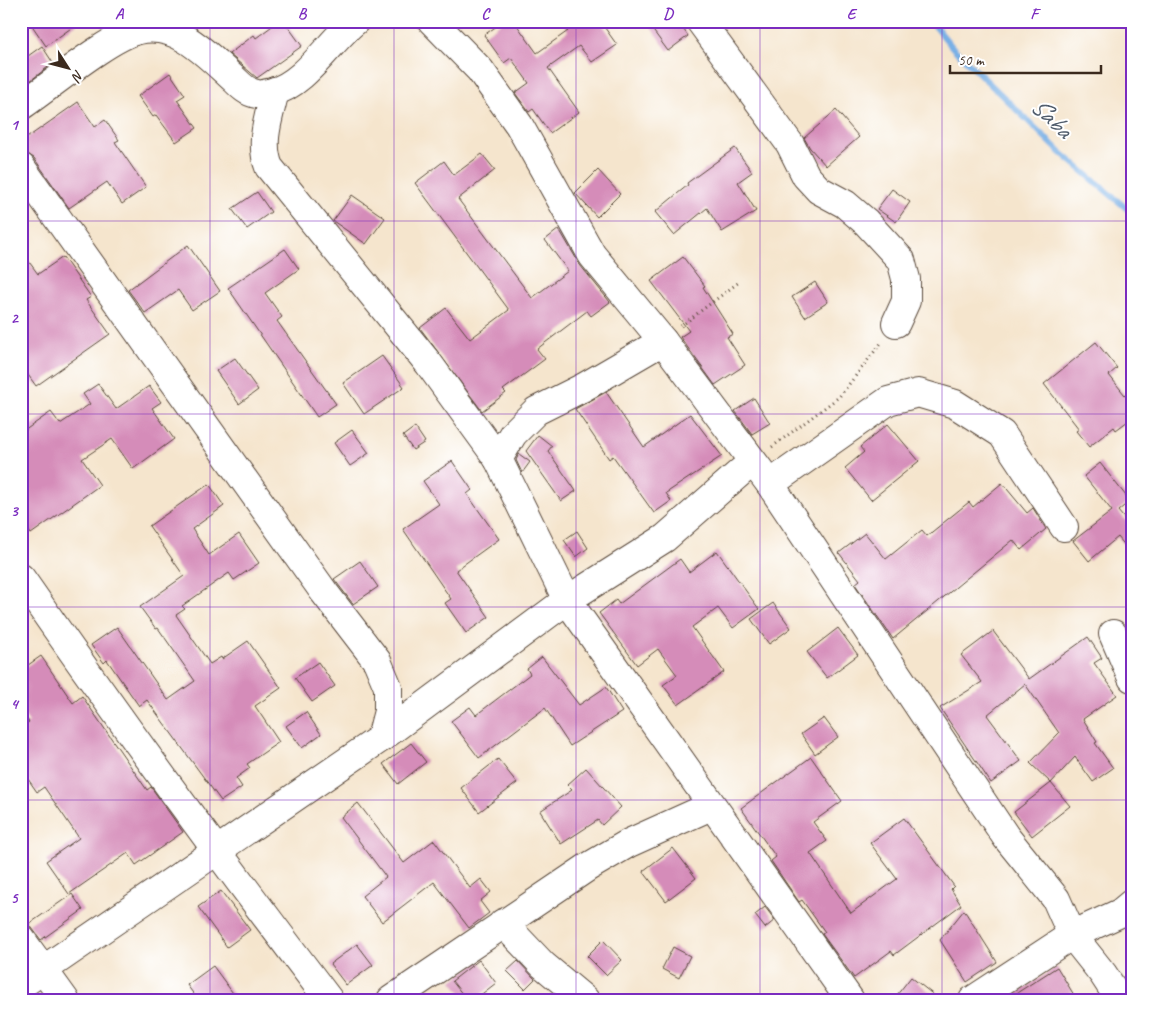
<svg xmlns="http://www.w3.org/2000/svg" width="1153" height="1021" viewBox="0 0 1153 1021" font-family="Caveat,sans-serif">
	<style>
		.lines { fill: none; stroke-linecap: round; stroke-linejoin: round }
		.stream { stroke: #75ade4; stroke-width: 6 }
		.building { fill: #d58cb9 }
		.minor-casing { stroke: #574638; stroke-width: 30 }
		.path { stroke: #574638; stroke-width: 3; stroke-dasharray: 1 4; stroke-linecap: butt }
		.minor { stroke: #fff; stroke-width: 28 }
		.grid { fill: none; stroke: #7b2cbf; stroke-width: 1; stroke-opacity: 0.55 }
		.labels { text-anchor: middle; stroke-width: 4; stroke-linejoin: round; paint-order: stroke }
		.water-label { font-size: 26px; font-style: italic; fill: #525e6d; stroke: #fff }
		.neatline { fill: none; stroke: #7b2cbf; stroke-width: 2 }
		.grid-label { font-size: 16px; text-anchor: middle; font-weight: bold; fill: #7b2cbf }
	</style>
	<rect width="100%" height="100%" fill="#fff"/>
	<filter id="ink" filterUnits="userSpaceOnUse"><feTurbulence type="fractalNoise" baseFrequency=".02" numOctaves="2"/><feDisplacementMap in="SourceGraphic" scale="10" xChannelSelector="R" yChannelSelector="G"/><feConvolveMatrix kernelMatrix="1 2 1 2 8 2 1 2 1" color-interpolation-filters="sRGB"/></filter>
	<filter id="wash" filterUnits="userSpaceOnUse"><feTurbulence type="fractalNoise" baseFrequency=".0096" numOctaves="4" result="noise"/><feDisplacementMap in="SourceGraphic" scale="20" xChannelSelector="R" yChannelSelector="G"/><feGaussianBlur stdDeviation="1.12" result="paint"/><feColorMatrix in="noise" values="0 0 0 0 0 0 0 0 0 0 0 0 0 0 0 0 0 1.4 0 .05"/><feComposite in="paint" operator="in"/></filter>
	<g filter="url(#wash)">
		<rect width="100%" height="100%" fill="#f5e5cd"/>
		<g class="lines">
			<path class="stream" d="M931,21L953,48L1059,151L1132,213"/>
		</g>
		<g id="blocks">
			<g class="building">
				<path d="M29,21H81L46,46Z"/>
				<path d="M279,21H284L302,46L257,78L229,54L254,35L256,38Z"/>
				<path d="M504,21H514L537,53L568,31L562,21H600L617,45L592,62L579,46L548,68L579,112L550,133L533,109L529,112L515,93L529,83L511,58L504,63L484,35Z"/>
				<path d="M646,21H678L688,36L668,51Z"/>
				<path d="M42,46L53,63L30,81L21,69V61Z"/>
				<path d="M170,73L185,95L177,100L197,128L176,142L156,115L153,117L138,96Z"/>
				<path d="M78,102L95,127L105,120L119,140L115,142L146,187L122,204L107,182L69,208L34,158L21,150V142Z"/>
				<path d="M836,110L859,137L826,166L810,148L804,138Z"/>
				<path d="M735,148L752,172L738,182L756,211L722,232L707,208L674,235L655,212L688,185L687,183Z"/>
				<path d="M482,154L495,170L458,199L532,298L568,271L545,240L559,229L580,265L610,302L591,316L587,311L537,349L545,359L503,390L506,393L482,411L420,328L446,308L470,339L509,310L415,183L444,161L454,175Z"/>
				<path d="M598,170L620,194L597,217L575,193Z"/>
				<path d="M892,189L910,202L896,222L877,209Z"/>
				<path d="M257,192L271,212L247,229L232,209Z"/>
				<path d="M352,195L385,218L366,244L333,221Z"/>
				<path d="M188,245L220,291L192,310L178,290L145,313L128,290Z"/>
				<path d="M285,249L299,269L265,293L282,317L277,321L336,404L317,417L228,288Z"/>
				<path d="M21,251L38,274L63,257L91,297L86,300L110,334L36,386L21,365Z"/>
				<path d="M683,257L705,286L703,287L733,334L727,337L745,365L715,385L680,337L689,331L651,281Z"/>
				<path d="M815,282L828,302L805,317L792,297Z"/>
				<path d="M1096,342L1117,368L1109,375L1132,404V418L1116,430L1114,427L1089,447L1076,431L1079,429L1044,384Z"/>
				<path d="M382,356L404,387L364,414L343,383Z"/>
				<path d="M235,358L258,390L239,404L216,371Z"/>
				<path d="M98,384L116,409L149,386L161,402L152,408L174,439L133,469L112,439L82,459L100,485L31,534L21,520V433L51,412L60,424L90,404L83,394Z"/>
				<path d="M606,392L644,447L690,414L722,456L666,493L671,501L654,513L613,456L609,459L575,409Z"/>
				<path d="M754,398L770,423L752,434L735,411Z"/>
				<path d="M888,424L919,461L871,500L845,468L864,452L860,447Z"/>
				<path d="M415,427L425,442L413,450L403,436Z"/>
				<path d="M352,430L369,453L350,466L334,443Z"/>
				<path d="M538,435L552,446L548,451L576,491L561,501L526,451Z"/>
				<path d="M519,454L530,462L522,473L516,460Z"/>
				<path d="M452,461L472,490L467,494L499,539L456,570L489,617L466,633L445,603L451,599L403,529L439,504L423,481Z"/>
				<path d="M1100,463L1130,501L1118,511L1132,528V554L1118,537L1089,561L1073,541L1112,511L1084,476Z"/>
				<path d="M1002,483L1027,513L1033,508L1046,529L1021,550L1013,540L893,639L855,584L860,580L839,553L865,533L886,559L922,530L927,536L969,502L973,507Z"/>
				<path d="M209,484L224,506L192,529L209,555L239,534L259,563L234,580L229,573L182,606L185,609L176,615L210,664L221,657L222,659L248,641L281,688L255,706L279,742L247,764L250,768L236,778L242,787L221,801L147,700L139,706L107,660L104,663L91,645L117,627L168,700L195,681L158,628L156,629L140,607L184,576L149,526Z"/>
				<path d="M577,531L588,548L576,557L564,540Z"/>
				<path d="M717,551L759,609L733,628L718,608L692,627L724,672L678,705L663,685L677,675L658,649L637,665L599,613L616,600L619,604L680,559L689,572Z"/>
				<path d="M360,561L378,587L353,604L334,579Z"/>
				<path d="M773,603L791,628L769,644L751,619Z"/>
				<path d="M838,628L858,655L827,678L807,652Z"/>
				<path d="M993,631L1029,679L1088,637L1102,658L1094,663L1117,695L1083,719L1097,742L1095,743L1113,768L1093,782L1075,757L1051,783L1030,763L1059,733L1025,684L987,715L1021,761L991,783L940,708L982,682L961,655Z"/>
				<path d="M41,656L73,703L82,696L147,790L151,787L183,832L136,865L128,853L69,894L46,861L79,838L44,787L37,792L21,769V727L29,722L21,711V670Z"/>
				<path d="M542,657L579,705L606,687L622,712L570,746L545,708L479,758L451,721L470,707L476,715L530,674L527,669Z"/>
				<path d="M318,662L335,686L312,702L295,678Z"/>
				<path d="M306,712L321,734L302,748L286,726Z"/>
				<path d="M824,718L838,737L815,754L801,734Z"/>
				<path d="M411,743L426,762L398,784L383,764Z"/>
				<path d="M811,757L842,801L813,822L827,841L810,853L851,913L897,879L870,843L904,818L954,886L951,889L961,905L894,955L891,951L854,978L822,934L825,932L802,900L799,902L771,861L776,857L741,808Z"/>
				<path d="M498,759L517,783L479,812L461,788Z"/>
				<path d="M586,768L621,807L602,825L598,820L561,844L540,811L572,790L567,785Z"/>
				<path d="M1051,783L1070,806L1032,836L1014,812Z"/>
				<path d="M358,803L404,863L434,840L470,888L481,879L491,892L480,901L489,913L469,928L434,882L382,922L362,896L386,877L341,817Z"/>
				<path d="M673,848L696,878L666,901L643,871Z"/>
				<path d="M221,891L250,930L227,947L198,907Z"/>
				<path d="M72,894L83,910L41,940L29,924Z"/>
				<path d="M765,907L775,920L765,928L755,915Z"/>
				<path d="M964,910L997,962L967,982L940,940Z"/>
				<path d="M603,940L622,960L606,975L587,956Z"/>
				<path d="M357,944L373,965L346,985L330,964Z"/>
				<path d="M673,947L690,956L679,978L662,969Z"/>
				<path d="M479,960L496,983L474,1000H467L452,981Z"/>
				<path d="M518,961L535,979L525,989L507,971Z"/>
				<path d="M213,966L238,1000H198L187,985Z"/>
				<path d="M1057,967L1077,1000H1006Z"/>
				<path d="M911,977L940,1000H893Z"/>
			</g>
		</g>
	</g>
	<g filter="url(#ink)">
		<use href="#blocks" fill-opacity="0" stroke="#574638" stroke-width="1"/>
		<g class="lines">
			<g class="minor-casing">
				<g id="minor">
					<path d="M432,21L480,70L519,125L592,255L663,341L770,484L1006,837L1056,899L1072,935L1103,974L1120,1000"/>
					<path d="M700,21L790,144L806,176L819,190L845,204L866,222L901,260L906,279V301L896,323"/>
					<path d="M275,91C269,117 259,142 269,167L429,364L498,459L567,600L850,1000"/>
					<path d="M21,106C48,88 111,35 139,30C178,21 208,56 235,80C241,86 248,93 257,94C261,95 268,93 272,92C304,85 330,41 355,21"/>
					<path d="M21,167L324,592L377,661L388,687V711L381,738"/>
					<path d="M498,459L513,434L536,411L584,387L663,341"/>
					<path d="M770,484L888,401L918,393L955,404L1002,434L1064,527"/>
					<path d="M21,578C120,721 223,861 329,1000"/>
					<path d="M1113,634L1132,678"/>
					<path d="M503,923L543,965L585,1000"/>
					<path d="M21,939L65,1000"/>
					<path d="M21,985L381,738L567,600L665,538L752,462"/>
					<path d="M391,1000L588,867L629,843L711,806"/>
					<path d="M973,1000L1072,935L1120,913L1132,903"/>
				</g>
			</g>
			<g class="path">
				<path d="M681,326L739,282"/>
				<path d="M772,447L839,397L882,342"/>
			</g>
			<use href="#minor" class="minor"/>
		</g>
	</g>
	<path class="grid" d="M210,21V1000M394,21V1000M576,21V1000M760,21V1000M942,21V1000M21,221H1132M21,414H1132M21,607H1132M21,800H1132"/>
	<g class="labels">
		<g class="water-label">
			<text transform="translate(1052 117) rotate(44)" y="9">Saba</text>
		</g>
	</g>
	<rect width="1153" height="1021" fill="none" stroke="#fff" stroke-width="55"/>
	<g transform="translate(68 68) rotate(126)" stroke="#ffffff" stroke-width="4" paint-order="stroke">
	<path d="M0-4L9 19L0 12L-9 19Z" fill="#3b2a1e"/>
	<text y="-8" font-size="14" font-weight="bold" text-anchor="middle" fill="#3b2a1e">N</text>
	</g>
	<path d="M950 65v8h151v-8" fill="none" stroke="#3b2a1e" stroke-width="2.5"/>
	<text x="958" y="65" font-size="15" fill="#3b2a1e" stroke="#ffffff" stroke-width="4" paint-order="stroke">50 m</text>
	<rect x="28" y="28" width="1098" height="966" class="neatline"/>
	<g class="grid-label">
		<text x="119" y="19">A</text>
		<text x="302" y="19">B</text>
		<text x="485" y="19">C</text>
		<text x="668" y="19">D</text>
		<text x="851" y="19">E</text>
		<text x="1034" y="19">F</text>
		<text x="14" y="130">1</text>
		<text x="14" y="323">2</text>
		<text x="14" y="516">3</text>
		<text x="14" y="709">4</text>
		<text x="14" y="903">5</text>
	</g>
</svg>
